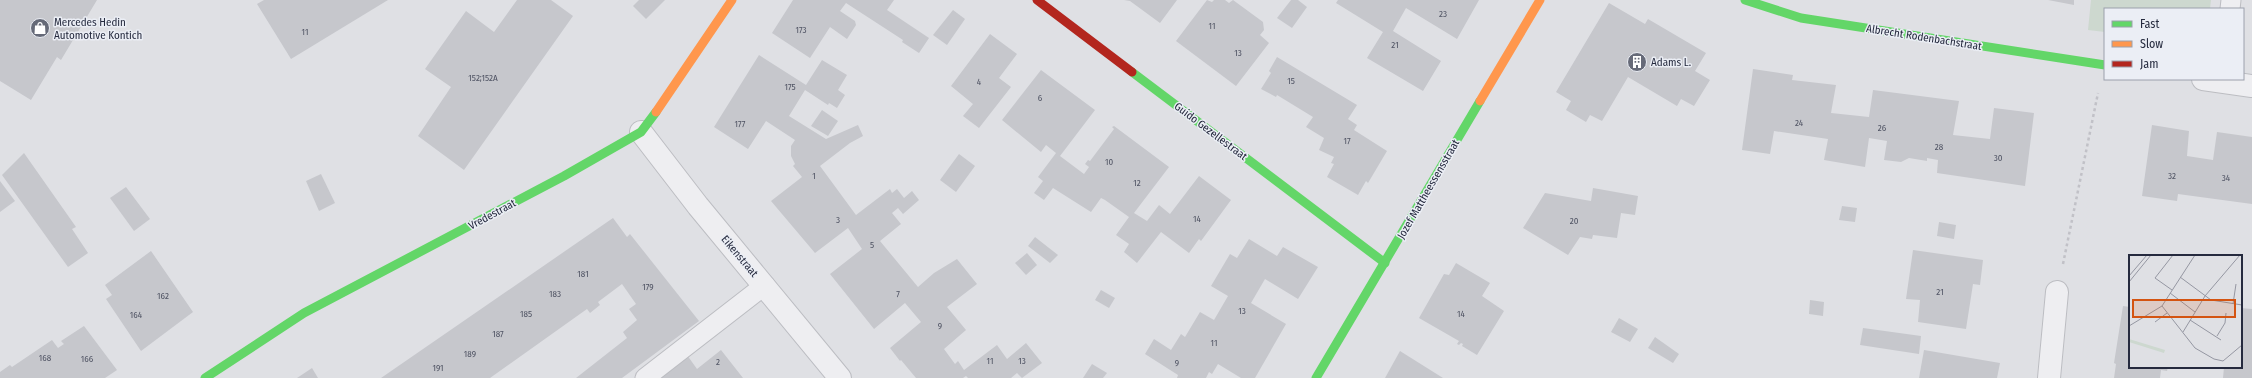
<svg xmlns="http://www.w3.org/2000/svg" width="2252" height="378" viewBox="0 0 2252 378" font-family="'Fira Sans Condensed',sans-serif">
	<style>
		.green { fill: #cdd8cf }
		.building { fill: #c6c7cc }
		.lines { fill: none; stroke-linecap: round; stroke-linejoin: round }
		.lane-casing { stroke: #bcbdc2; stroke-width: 21 }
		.street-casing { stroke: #bcbdc2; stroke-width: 24 }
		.path { stroke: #c1c1c7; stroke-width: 2.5; stroke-dasharray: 3 3; stroke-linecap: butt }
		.lane { stroke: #eeeef1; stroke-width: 19 }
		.street { stroke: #eeeef1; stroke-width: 22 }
		.fast { stroke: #63d668; stroke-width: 9 }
		.slow { stroke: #ff974d; stroke-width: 9 }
		.jam { stroke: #b3261e; stroke-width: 9 }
		.labels { text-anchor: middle; stroke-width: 3; stroke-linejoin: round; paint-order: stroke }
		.number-label { font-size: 9px; fill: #4f5363 }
		.poi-label { font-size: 11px; fill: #252a3e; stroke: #ebeef5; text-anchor: start }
		.street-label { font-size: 11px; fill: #252a3e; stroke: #ebeef5 }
		.inset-road { fill: none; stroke: #9597a2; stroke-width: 1 }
		.view { fill: #d45411; fill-opacity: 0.15; stroke: #d45411; stroke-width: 2 }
		.inset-edge { fill: none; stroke: #252a3e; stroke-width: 2 }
	</style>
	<rect width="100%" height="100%" fill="#dfe0e4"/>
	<path class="green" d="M2091,0H2211L2210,9H2105V32L2088,30Z"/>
	<g class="building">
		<path d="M0,0H97L61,60L57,57L31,100L0,81Z"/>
		<path d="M264,0H388L291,59L257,4Z"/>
		<path d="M517,0H551L573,16L464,170L418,136L451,87L425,69L466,11L494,32Z"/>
		<path d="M639,0H665L646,19L633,6Z"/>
		<path d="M793,0H894L887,10L929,38L919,53L902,42L903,40L846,3L840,11L855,21L856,25L847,39L830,27L810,58L772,33Z"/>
		<path d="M1124,0H1177L1160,23L1130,1Z"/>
		<path d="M1207,0L1212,2L1214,0H1225L1229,3L1233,0L1263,22L1264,30L1260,35L1269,43L1236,86L1176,41Z"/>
		<path d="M1291,0H1298L1307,7L1292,28L1277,18Z"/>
		<path d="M1338,0H1479L1457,39L1406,8L1393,31L1441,61L1423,91L1367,58L1383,32L1336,3Z"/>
		<path d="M2048,0H2074V5Z"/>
		<path d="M1609,3L1645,24L1648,19L1706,53L1695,71L1710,80L1694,106L1681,99L1677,106L1628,77L1602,121L1590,115L1586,122L1566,110L1571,101L1556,92Z"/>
		<path d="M953,10L965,19L947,45L933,35Z"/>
		<path d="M990,34L1017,54L999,78L1011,87L979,128L963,116L973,104L951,86Z"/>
		<path d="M759,55L806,85L822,60L847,75L838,90L845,95L837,108L829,103L828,105L805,90L789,116L826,139L858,125L863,136L850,143L820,166L856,215L890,189L892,193L897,189L904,198L912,191L919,200L903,214L898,208L892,213L901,224L880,241L918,287L934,273L957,259L977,284L947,307L966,330L944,349L955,364L958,361L964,370L997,345L1007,359L1026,343L1042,363L1022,378L1017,373L1011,378H968L966,376L963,378H916L901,360L900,361L890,348L921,322L905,303L874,329L830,274L862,249L848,228L815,253L771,201L802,177L793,166L795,164L791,156V146L795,140L766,121L748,149L714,127Z"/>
		<path d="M1277,57L1357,105L1348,119L1357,125L1354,130L1387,151L1368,183L1366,181L1358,195L1327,177L1334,164L1331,163L1334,157L1319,150L1324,138L1306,127L1313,117L1277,95L1276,97L1261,89L1271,73L1269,71Z"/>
		<path d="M1753,69L1793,75L1792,80L1836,85L1831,113L1869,117L1873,90L1959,101L1953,135L1990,139L1994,108L2034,113L2025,186L1937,173L1938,160L1927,158V161L1909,158L1901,162L1884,160L1887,141L1869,138L1865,167L1824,160L1828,139L1774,131L1770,154L1742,150Z"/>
		<path d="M1041,70L1095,110L1060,156L1084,174L1089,167L1085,164L1088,160L1090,161L1114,129L1112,127L1114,126L1169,167L1134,213L1147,221L1159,205L1170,214L1199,176L1231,200L1201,241L1199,239L1189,253L1161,232L1137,263L1124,252L1129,244L1116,235L1129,217L1105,200L1101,198L1091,212L1053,188L1044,200L1034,193L1043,181L1038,177L1056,153L1046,145L1041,152L1002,120Z"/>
		<path d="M822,110L838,121L828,136L811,126Z"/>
		<path d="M2152,125L2189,131L2187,156L2213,160L2217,132L2252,137V204L2178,194L2177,201L2142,196Z"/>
		<path d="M24,153L76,227L72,229L88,253L68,267L2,175Z"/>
		<path d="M959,154L975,166L956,192L940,180Z"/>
		<path d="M321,174L335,203L319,211L306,181Z"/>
		<path d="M0,181L15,201L0,212Z"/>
		<path d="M126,187L150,219L134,231L110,198Z"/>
		<path d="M1593,188L1638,196L1635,215L1621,213L1617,238L1593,235L1592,239L1580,237L1568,255L1523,228L1545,193L1591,201Z"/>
		<path d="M1842,206L1857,208L1855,222L1839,220Z"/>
		<path d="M613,218L627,237L630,234L699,321L622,378H576L627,338L623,332L637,320L629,309L636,304L622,284L598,302L600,305L590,313L587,309L490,378H381Z"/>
		<path d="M1939,222L1956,225L1954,239L1937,236Z"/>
		<path d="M1035,237L1058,255L1050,263L1028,246Z"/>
		<path d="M1249,239L1277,256L1283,247L1318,267L1298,299L1265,279L1251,303L1286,324L1255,378H1241L1218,364L1212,374L1209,372L1206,378H1177L1178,375L1145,354L1154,339L1171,350L1181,334L1185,337L1200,312L1214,320L1228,296L1211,286L1230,254L1237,258Z"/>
		<path d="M1913,250L1983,260L1980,285L1973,284L1966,329L1918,322L1920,300L1906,299Z"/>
		<path d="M151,251L193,312L141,351L106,299L112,295L105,285Z"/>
		<path d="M1027,253L1037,265L1026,275L1015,263Z"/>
		<path d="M1456,263L1490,283L1482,296L1504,311L1477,355L1462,346L1463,344L1461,343L1459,345L1457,344L1459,341L1419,318L1444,274L1449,275Z"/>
		<path d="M1101,290L1115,298L1109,308L1095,300Z"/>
		<path d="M1810,300L1824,302L1823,316L1809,314Z"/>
		<path d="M2123,306L2130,307V367H2168L2167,371L2161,370L2160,378H2114L2116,364L2114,363Z"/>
		<path d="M2241,308L2252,309V378H2223L2224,367H2241Z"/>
		<path d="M1619,318L1638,329L1630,342L1611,332Z"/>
		<path d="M84,326L117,370L105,378H0V372L10,365L12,367L52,340L58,348L64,344L61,341Z"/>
		<path d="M1863,328L1921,336L1919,354L1860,345Z"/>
		<path d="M1655,337L1679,354L1673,363L1648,348Z"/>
		<path d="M721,350L743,378H658L687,355L697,369Z"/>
		<path d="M1924,350L2000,363L1997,378H1919Z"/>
		<path d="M1400,351L1443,378H1385Z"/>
		<path d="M1092,364L1107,373L1103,378H1083Z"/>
		<path d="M312,368L318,378H297Z"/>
	</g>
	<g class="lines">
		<g class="lane-casing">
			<g id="lane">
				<path d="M2230,9L2231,0"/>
				<path d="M645,378L765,285"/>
			</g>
		</g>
		<g class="street-casing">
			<g id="street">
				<path d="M2203,79L2252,86"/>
				<path d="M641,132L698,206L840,378"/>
				<path d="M2049,378L2057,292"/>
			</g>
		</g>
		<path class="path" d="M2063,264L2098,93"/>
		<use href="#lane" class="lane"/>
		<use href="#street" class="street"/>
		<g class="fast">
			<path d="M1745,0L1801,18L2105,65"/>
			<path d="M1132,72L1385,263"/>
			<path d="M205,378L304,313L564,176L641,132L656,112"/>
			<path d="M1316,378L1480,101"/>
		</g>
		<g class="slow">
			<path d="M1480,101L1540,0"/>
			<path d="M656,112L732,0"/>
		</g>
		<path class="jam" d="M1037,0L1132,72"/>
	</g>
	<defs>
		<g id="shop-disc" transform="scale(1)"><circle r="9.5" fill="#666a78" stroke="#ebeef5"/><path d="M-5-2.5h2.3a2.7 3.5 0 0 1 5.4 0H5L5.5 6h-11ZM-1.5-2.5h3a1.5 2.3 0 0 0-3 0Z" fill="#fff"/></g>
		<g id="building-disc" transform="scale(1)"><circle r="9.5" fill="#666a78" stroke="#ebeef5"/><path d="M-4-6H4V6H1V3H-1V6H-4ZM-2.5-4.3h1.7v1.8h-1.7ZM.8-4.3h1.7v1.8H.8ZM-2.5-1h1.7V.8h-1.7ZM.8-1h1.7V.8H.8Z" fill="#fff"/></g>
	</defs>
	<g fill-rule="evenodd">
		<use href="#shop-disc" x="40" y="28"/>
		<use href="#building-disc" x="1637" y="62"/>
	</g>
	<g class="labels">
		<g class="number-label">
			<text x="1443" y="17">23</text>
			<text x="1212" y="29">11</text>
			<text x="801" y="33">173</text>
			<text x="305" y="35">11</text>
			<text x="1395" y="48">21</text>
			<text x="1238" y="56">13</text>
			<text x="483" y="81">152;152A</text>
			<text x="1291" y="84">15</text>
			<text x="979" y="85">4</text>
			<text x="790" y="90">175</text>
			<text x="1040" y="101">6</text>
			<text x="1799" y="126">24</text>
			<text x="740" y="127">177</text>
			<text x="1882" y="131">26</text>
			<text x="1347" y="144">17</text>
			<text x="1939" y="150">28</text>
			<text x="1998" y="161">30</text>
			<text x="1109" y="165">10</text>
			<text x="814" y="179">1</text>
			<text x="2172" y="179">32</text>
			<text x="2226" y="181">34</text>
			<text x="1137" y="186">12</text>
			<text x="1197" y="222">14</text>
			<text x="838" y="223">3</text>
			<text x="1574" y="224">20</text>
			<text x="872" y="248">5</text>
			<text x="583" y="277">181</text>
			<text x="648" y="290">179</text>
			<text x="1940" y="295">21</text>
			<text x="555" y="297">183</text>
			<text x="898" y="297">7</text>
			<text x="163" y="299">162</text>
			<text x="1242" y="314">13</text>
			<text x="526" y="317">185</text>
			<text x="1461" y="317">14</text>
			<text x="136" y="318">164</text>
			<text x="940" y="329">9</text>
			<text x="498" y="337">187</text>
			<text x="1214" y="346">11</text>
			<text x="470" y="357">189</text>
			<text x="45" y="361">168</text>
			<text x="87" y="362">166</text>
			<text x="990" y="364">11</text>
			<text x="1022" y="364">13</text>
			<text x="718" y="365">2</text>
			<text x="1177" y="366">9</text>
			<text x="438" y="371">191</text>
		</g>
		<g class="poi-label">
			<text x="54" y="26">Mercedes Hedin<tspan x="54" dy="13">Automotive Kontich</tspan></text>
			<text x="1651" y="66">Adams L.</text>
		</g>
		<g class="street-label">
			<text transform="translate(1924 37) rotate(9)" y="4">Albrecht Rodenbachstraat</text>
			<text transform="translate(1211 131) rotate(37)" y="4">Guido Gezellestraat</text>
			<text transform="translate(1428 189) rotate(-60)" y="4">Jozef Mattheessensstraat</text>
			<text transform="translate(492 214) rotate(-28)" y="4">Vredestraat</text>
			<text transform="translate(740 256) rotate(50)" y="4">Eikenstraat</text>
		</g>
	</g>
	<g transform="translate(2129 255)">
		<rect width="113" height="113" fill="#dfe0e4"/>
		<path d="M0,84L36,95L35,98L0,87Z" fill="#cdd8cf"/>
		<path class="inset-road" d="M0,21L18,0M51,22L82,45L113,50M0,27L22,0M43,35L26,23L44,0M41,38L66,57M104,49L107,29M33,51L66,93L85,104L94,106L113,90M61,65L92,85M26,67L38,58M0,71L33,51L66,0M54,77L76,41L111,0M88,81L96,68L97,58"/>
		<path class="view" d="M4,45H106V62H4Z"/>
		<rect width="113" height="113" class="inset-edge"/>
	</g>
	<rect x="2104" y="8" width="140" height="72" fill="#ebeef5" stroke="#9ca0ac"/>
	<rect x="2112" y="21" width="20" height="6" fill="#63d668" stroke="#9ca0ac"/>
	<text x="2140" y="28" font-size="12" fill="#252a3e">Fast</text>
	<rect x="2112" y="41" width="20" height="6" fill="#ff974d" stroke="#9ca0ac"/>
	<text x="2140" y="48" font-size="12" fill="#252a3e">Slow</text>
	<rect x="2112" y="61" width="20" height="6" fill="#b3261e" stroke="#9ca0ac"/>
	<text x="2140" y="68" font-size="12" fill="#252a3e">Jam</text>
</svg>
